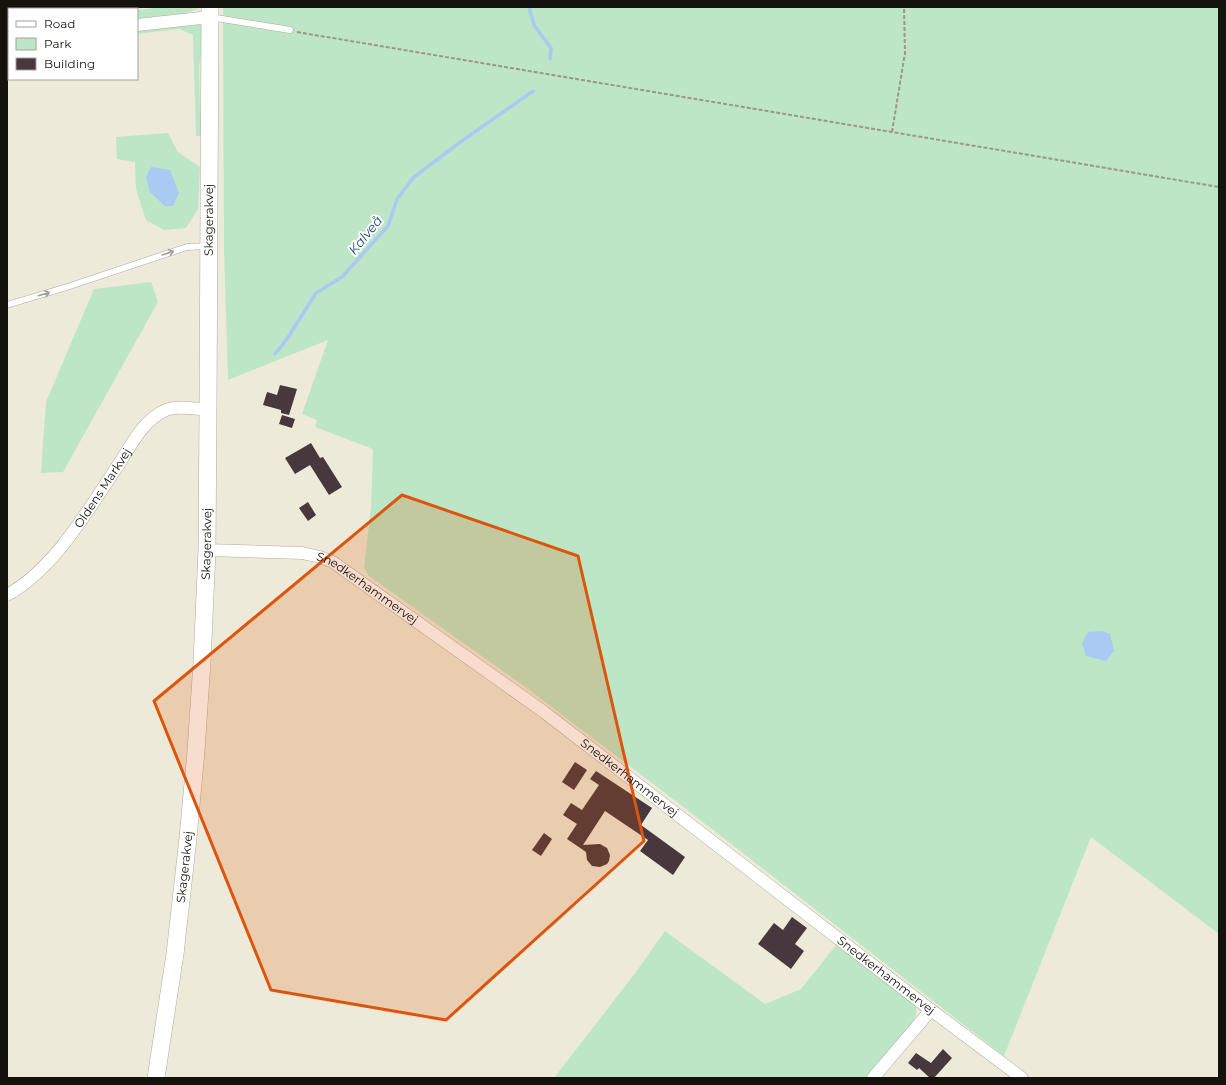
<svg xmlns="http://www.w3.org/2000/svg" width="1226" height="1085" viewBox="0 0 1226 1085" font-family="Montserrat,sans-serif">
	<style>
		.green { fill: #bce6c5 }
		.water { fill: #a9caf3 }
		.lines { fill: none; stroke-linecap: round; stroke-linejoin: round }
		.stream { stroke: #a9caf3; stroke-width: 3.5 }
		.building { fill: #47383d }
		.lane-casing { stroke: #afab9b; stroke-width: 7 }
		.street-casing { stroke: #afab9b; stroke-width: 13 }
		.secondary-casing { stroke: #afab9b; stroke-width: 18 }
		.path { stroke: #9b978b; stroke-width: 2; stroke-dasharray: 4 2; stroke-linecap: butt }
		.lane { stroke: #fff; stroke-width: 6 }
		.street { stroke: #fff; stroke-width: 12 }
		.secondary { stroke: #fff; stroke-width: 17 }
		.oneway { stroke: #a1a09e }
		.marked { fill: #dd550c; fill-opacity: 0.2; stroke: #dd550c; stroke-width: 3; stroke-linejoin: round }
		.labels { text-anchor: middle; stroke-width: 4; stroke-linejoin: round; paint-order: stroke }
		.street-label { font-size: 12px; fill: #14120c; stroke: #fff }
		.water-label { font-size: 13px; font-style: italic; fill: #184577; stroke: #fff }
	</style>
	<rect width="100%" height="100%" fill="#eeead9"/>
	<g class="green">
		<path d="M164,7H199L197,9L181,15L137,20V10Z"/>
		<path d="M223,7H1219V934L1091,837L1004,1056L681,805L520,683L369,576L364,568L371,507L373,449L315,427L317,420L302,414L328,340L228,380L224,249Z"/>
		<path d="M198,23L204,27V37L199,66L200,111L204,136H196L193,35L179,29L137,34V28Z"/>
		<path d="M168,133L178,152L200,167L198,209L186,228L164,230L146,220L136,189L135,162L117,159L116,137Z"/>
		<path d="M151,282L158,302L63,472L41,473L46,402L94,289Z"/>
		<path d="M665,931L765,1004L801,989L837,944L915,1004C918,1012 916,1016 912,1024L866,1078H554L636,972Z"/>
	</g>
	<g class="water">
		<path d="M151,167L170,170L179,193L173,206H165L150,192L146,177Z"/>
		<path d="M1103,631L1110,634L1114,651L1106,661L1086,656L1082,643L1088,632Z"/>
	</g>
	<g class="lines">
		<g class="stream">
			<path d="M529,7L534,25L551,48L550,59"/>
			<path d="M275,354L287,339L316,293L342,277L388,226L397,199L414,177L459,143L533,91"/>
		</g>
	</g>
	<g class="building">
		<path d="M280,385L297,389L289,415L281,413V410L263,405L267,392L277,395Z"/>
		<path d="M282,415L295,419L292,428L279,424Z"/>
		<path d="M311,443L320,458L323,457L342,487L329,495L310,465L295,474L285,458Z"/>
		<path d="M308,502L316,515L308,521L299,508Z"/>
		<path d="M575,762L587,770L574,790L562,782Z"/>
		<path d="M596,771L652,808L641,825L685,857L673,875L640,851L648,840L605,811L583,845L600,844L607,848L610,855L609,861L607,864L600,867L592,866L587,860L586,852L567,839L577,824L563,815L571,803L582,810L599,785L590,779Z"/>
		<path d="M544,833L552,839L541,856L532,850Z"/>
		<path d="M792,917L807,928L795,944L804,951L791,969L758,944L774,923L783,930Z"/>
		<path d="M943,1049L952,1058L934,1078H930L919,1068L917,1070L908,1063L916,1053L931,1063Z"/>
	</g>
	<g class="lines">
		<g class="lane-casing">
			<g id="lane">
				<path d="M210,17L290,30"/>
				<path d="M7,305L67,287L187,247L208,246"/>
			</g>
		</g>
		<g class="street-casing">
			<g id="street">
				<path d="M137,25L210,17"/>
				<path d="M7,41H9"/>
				<path id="s1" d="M207,550L302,553L320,557L333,562L344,570L544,712L931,1010L1022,1078"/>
				<path id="s2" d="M7,595C55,569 89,508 119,464C131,445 144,419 166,410C178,405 196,409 208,410"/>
				<path d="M873,1078L931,1010"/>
			</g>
		</g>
		<g class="secondary-casing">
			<g id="secondary">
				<path id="s3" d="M156,1078L175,954L188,838L196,751L202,662L207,550L208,410L210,7"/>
			</g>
		</g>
		<g class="path">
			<path d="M297,32L1219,187"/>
			<path d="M892,132L905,53L904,7"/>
		</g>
		<use href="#lane" class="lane"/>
		<use href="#street" class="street"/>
		<use href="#secondary" class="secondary"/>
	</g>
	<defs><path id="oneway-shaft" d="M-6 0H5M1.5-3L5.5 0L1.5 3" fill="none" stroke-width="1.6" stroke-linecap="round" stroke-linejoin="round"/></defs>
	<g class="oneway">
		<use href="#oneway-shaft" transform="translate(168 253) rotate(-19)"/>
		<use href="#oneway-shaft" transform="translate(44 294) rotate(-16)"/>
	</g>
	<path class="marked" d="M402,495L578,556L644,841L446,1020L271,990L154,701Z"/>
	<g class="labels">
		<g class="street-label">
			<text dy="4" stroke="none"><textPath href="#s3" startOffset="861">Skagerakvej</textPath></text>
			<text dy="4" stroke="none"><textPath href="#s2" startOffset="145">Oldens Markvej</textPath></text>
			<text dy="4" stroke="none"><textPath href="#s3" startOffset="537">Skagerakvej</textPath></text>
			<text dy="4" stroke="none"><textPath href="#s1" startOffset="170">Snedkerhammervej</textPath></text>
			<text dy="4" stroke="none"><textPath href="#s1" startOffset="494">Snedkerhammervej</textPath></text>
			<text dy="4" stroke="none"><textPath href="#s3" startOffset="213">Skagerakvej</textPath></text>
			<text dy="4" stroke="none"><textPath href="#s1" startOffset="818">Snedkerhammervej</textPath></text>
		</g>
		<g class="water-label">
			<text transform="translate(365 235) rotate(-51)" y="5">Kalveå</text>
		</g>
	</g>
	<rect width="1226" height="1085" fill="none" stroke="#14120c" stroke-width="16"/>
	<rect x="8" y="8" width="130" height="72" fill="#ffffff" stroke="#a1a09e"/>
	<rect x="16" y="21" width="20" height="6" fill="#ffffff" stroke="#a1a09e"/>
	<text x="44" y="28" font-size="12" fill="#14120c">Road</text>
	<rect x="16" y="38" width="20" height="12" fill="#bce6c5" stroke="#a1a09e"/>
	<text x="44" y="48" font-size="12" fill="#14120c">Park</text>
	<rect x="16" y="58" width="20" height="12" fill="#47383d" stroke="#a1a09e"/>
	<text x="44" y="68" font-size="12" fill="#14120c">Building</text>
</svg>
